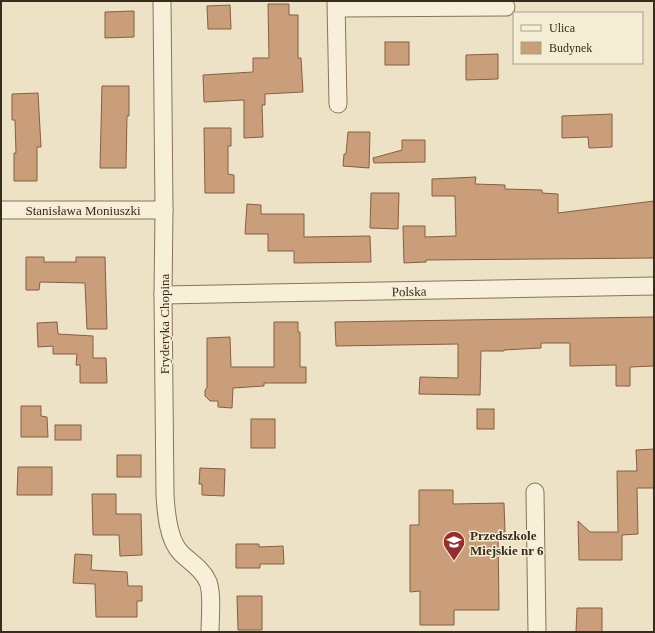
<svg xmlns="http://www.w3.org/2000/svg" width="655" height="633" viewBox="0 0 655 633" font-family="Georgia,serif">
	<style>
		.building { fill: #ca9e7b; stroke: #865f42 }
		.lines { fill: none; stroke-linecap: round; stroke-linejoin: round }
		.minor-casing { stroke: #88745b; stroke-width: 19 }
		.minor { stroke: #f8efd8; stroke-width: 17 }
		.labels { text-anchor: middle; stroke-width: 3; stroke-linejoin: round; paint-order: stroke }
		.street-label { font-size: 13px; fill: #382c1f; stroke: #f5ecd4 }
		.poi-label { font-size: 13px; font-weight: bold; fill: #382c1f; stroke: #f5ecd4; text-anchor: start }
	</style>
	<rect width="100%" height="100%" fill="#ede2c5"/>
	<g class="building">
		<path d="M268,4H289V15H298V58H301L303,92L265,94V105H262L263,137L244,138V100L204,102L203,75L253,72V58H269Z"/>
		<path d="M230,5L231,29H208L207,6Z"/>
		<path d="M134,11V37L105,38V12Z"/>
		<rect x="385" y="42" width="24" height="23"/>
		<path d="M498,54V79L466,80V55Z"/>
		<path d="M102,86H129V116H127L126,168H100Z"/>
		<path d="M38,93L41,147H37V181H14V153H16L15,120H12V94Z"/>
		<path d="M612,114V147L589,148L588,137L562,138V116Z"/>
		<path d="M204,128H231V146H228V174L234,175V193H205Z"/>
		<path d="M348,132H370L369,168L343,166L344,154H346Z"/>
		<path d="M402,140H425V162L374,163L373,158L402,150Z"/>
		<path d="M476,177L475,184L505,185V189L542,190V193L558,194V213L654,201V258L426,260V262L404,263L403,226H425V237L456,236L455,196H432V179Z"/>
		<path d="M371,193H399L398,229L370,228Z"/>
		<path d="M247,204L261,205V214H304V237L370,236L371,262L294,263V251H268V234H245Z"/>
		<path d="M26,257H44V262H76V257H105L107,329H87L85,283L40,282L39,290H26Z"/>
		<path d="M654,317V366L630,367V386H616V365L570,366V343H541V348L504,350V351H481L480,395L419,394L420,377L458,378V344L336,346L335,322Z"/>
		<path d="M57,322L58,334L93,336V358H106L107,383H80V365H76L77,354H53V346L38,347L37,323Z"/>
		<path d="M274,322H298V332H300V367H306V383H264V386L233,388L232,408L218,407V401H210L205,396V390L207,388V338L230,337L231,367H274Z"/>
		<path d="M21,406H41V416L47,417L48,437H21Z"/>
		<rect x="477" y="409" width="17" height="20"/>
		<rect x="251" y="419" width="24" height="29"/>
		<rect x="55" y="425" width="26" height="15"/>
		<path d="M654,449V488H637L638,534L622,535V560H579L578,521L590,532H618L617,471H637L636,450Z"/>
		<rect x="117" y="455" width="24" height="22"/>
		<path d="M18,467H52V495H17Z"/>
		<path d="M200,468L225,469L224,496L202,495V484H199Z"/>
		<path d="M419,490H453V504L504,503L505,532H498L499,610H454V625H420V591L410,592V525H419Z"/>
		<path d="M92,494H116V514H141L142,555L120,556L119,535H93Z"/>
		<path d="M236,544H259V547L283,546L284,564H260V568H236Z"/>
		<path d="M75,554L92,555L91,570L127,572L128,586H142V601H137V617H96L95,584L73,583Z"/>
		<path d="M237,596H262V630H238Z"/>
		<path d="M577,608H602V632H576Z"/>
	</g>
	<g class="lines">
		<g class="minor-casing">
			<g id="minor">
				<path d="M162,1L164,210L163,295L165,495C166,512 168,540 181,553C190,562 202,569 207,580C213,589 210,620 210,632"/>
				<path d="M336,1L338,104"/>
				<path d="M337,8L506,7"/>
				<path d="M1,210H164"/>
				<path d="M163,295L654,286"/>
				<path d="M535,492L537,632"/>
			</g>
		</g>
		<use href="#minor" class="minor"/>
	</g>
	<defs>
		<g id="school-pin" transform="scale(1.15)"><path d="M0 17L-7.5 6A9.5 9.5 0 1 1 7.5 6Z" fill="#952f2d" stroke="#f5ecd4"/><path d="M0-5L7-2L0 1L-7-2ZM-4 1L0 2.5L4 1V4Q0 6-4 4Z" fill="#fff"/></g>
	</defs>
	<g fill-rule="evenodd">
		<use href="#school-pin" x="454" y="542"/>
	</g>
	<g class="labels">
		<g class="street-label">
			<text x="83" y="215">Stanisława Moniuszki</text>
			<text transform="translate(409 291) rotate(-1)" y="5">Polska</text>
			<text transform="translate(164 324) rotate(-90)" y="5">Fryderyka Chopina</text>
		</g>
		<g class="poi-label">
			<text x="470" y="540">Przedszkole<tspan x="470" dy="15">Miejskie nr 6</tspan></text>
		</g>
	</g>
	<rect width="655" height="633" fill="none" stroke="#382c1f" stroke-width="4"/>
	<rect x="513" y="12" width="130" height="52" fill="#f5ecd4" stroke="#a99f8c"/>
	<rect x="521" y="25" width="20" height="6" fill="#f8efd8" stroke="#a99f8c"/>
	<text x="549" y="32" font-size="12" fill="#382c1f">Ulica</text>
	<rect x="521" y="42" width="20" height="12" fill="#ca9e7b" stroke="#a99f8c"/>
	<text x="549" y="52" font-size="12" fill="#382c1f">Budynek</text>
</svg>
